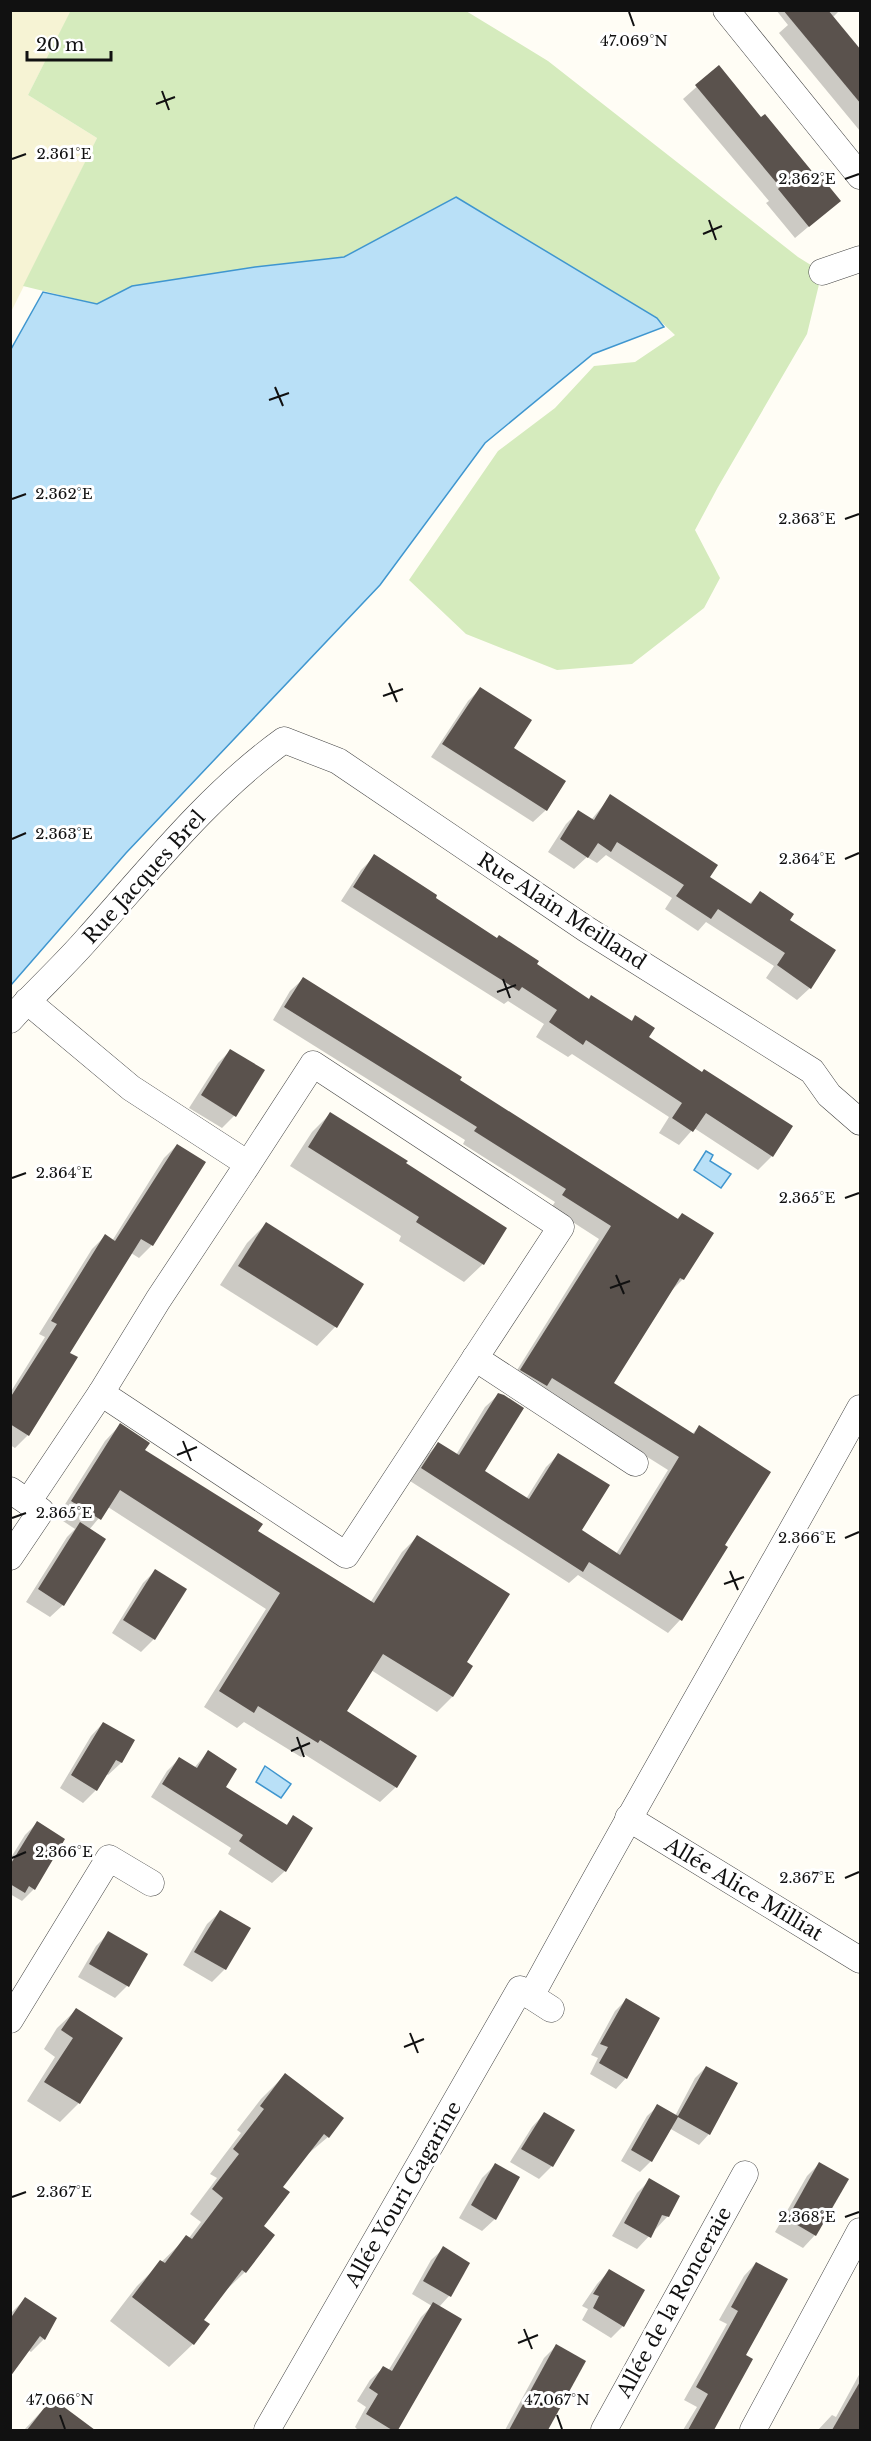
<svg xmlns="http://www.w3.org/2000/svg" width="871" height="2441" viewBox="0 0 871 2441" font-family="'Libre Baskerville',serif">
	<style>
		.farmland { fill: #f6f3d4 }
		.green { fill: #d5ebbd }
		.water { fill: #b9e0f7; stroke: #3f96cf; stroke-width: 1.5 }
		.shadow { fill: #0003 }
		.building { fill: #5a524d }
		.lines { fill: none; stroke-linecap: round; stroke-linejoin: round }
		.street-casing { stroke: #444; stroke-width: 27 }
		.street { stroke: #fff; stroke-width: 26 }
		.ticks { fill: none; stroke: #111; stroke-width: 2 }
		.labels { text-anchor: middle; stroke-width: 6; stroke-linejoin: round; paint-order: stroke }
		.street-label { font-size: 20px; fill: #111; stroke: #fff }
		.ticks-label { font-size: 15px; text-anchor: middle; fill: #111; stroke: #fff; stroke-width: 6; stroke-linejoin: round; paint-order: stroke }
	</style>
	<rect width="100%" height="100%" fill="#fffdf5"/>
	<path class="farmland" d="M11,11H71L28,95L97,138L11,312Z"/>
	<path class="green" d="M71,10L466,11L548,61L798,257L822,272L807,334L718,487L695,530L720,578L704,608L632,664L557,670L466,634L409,580L498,451L555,408L594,366L635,362L675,335L657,318L456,197L344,257L255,267L132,286L97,304L23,286L97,138L28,95Z"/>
	<g class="water">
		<path d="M456,197L657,318L664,327L593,354L485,443L380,585L126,853L11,985L10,351L43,292L97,304L132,286L255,267L344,257Z"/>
		<path d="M706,1151L713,1155L710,1161L731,1174L721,1188L694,1170Z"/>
		<path d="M265,1766L291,1784L281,1798L256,1782Z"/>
	</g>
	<g class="shadow">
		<path d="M776,10L838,12L832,18L860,52V131L779,33L788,25Z"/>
		<path d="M719,67L761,119L839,201L795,238L766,203L769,201L683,99Z"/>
		<path d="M480,689L546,810L533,822L431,757L468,701Z"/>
		<path d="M611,796L708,877L749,904L760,893L788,921L810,988L797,1000L766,978L774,966L706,922L698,931L665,909L672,898L606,855L597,863L587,857L574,869L548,852L566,824L578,812L591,820Z"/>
		<path d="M375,856L434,899L588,1000L630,1022L636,1017L647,1038L790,1127L772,1156L758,1170L694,1128L679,1145L659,1133L669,1117L572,1054L568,1057L536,1037L544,1024L508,1001L504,1004L341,901L361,870Z"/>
		<path d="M303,979L676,1220L682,1214L683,1279L670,1292L612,1383L692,1434L699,1427L723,1546L680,1620L668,1633L578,1575L569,1583L410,1481L426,1456L438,1444L456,1455L485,1407L498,1395L483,1472L526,1499L546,1467L559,1454L580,1531L616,1554L668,1470L541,1390L509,1383L599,1239L551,1208L555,1202L463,1144L465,1140L273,1020L290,991Z"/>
		<path d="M230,1051L234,1116L222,1128L189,1108L218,1063Z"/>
		<path d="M330,1114L404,1164L483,1264L464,1282L399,1241L401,1236L290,1166L312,1132Z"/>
		<path d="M177,1145L204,1162L152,1245L139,1258L131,1253L68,1353L28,1435L15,1448L10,1445V1393L45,1337L39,1334L92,1249L105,1236L112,1241L164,1158Z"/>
		<path d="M266,1224L362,1285L335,1327L317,1346L220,1285L247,1243Z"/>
		<path d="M120,1425L143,1451L256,1531L370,1603L402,1552L417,1537L465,1663L471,1667L452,1697L437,1712L371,1670L345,1712L396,1787L380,1802L304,1754L301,1757L244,1722L237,1728L204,1707L266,1609L108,1507L89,1530L63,1605L50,1617L26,1602L67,1537L75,1529L57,1517L105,1441Z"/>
		<path d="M156,1570L154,1639L141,1652L112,1633L143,1583Z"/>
		<path d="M103,1723L133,1741L121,1763L108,1775L106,1774L96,1790L83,1803L60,1788L91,1736Z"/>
		<path d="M208,1752L224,1787L285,1826L294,1817L285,1871L272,1883L228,1854L231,1848L151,1797L167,1771L179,1759L194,1768Z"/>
		<path d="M37,1823L34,1889L22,1901L10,1894V1859L25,1835Z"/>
		<path d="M220,1912L225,1969L212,1982L183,1965L207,1924Z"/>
		<path d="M109,1933L127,1986L115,1998L78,1977L96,1946Z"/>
		<path d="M626,2000V2078L616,2089L590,2074L598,2058L591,2055L615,2011Z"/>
		<path d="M76,2010L120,2039L79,2103L60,2122L27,2101L55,2057L44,2049L57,2028Z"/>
		<path d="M706,2067L709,2134L699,2145L669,2128L651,2161L640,2172L621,2161L647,2116L658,2106L675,2116L695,2078Z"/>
		<path d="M285,2075L328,2137L302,2159L281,2188L262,2227L245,2272L220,2296L202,2320L193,2344L169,2367L110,2321L137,2286L187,2237L189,2238L201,2222L190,2214L217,2178L210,2174L241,2133L237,2130L261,2099Z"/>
		<path d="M544,2114L573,2131L552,2166L539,2179L510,2162L532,2127Z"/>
		<path d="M819,2164L815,2235L803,2248L775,2232L807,2176Z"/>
		<path d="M495,2165V2219L482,2231L459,2218L482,2178Z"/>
		<path d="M650,2180L668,2216L637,2249L612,2236L637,2193Z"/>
		<path d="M444,2248L468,2263L449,2296L439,2307L460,2320L395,2430H358L355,2427L366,2407L357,2401L370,2380L383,2368L388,2371L421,2317L432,2306L412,2294L431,2260Z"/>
		<path d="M756,2263L744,2356L751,2360L712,2430H683L697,2407L684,2400L727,2324L719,2320L744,2276Z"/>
		<path d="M609,2271L623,2326L611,2338L582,2320L588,2309L582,2306L597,2284Z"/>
		<path d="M25,2299L55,2319L44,2339L31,2352L28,2350L10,2374V2314Z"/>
		<path d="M556,2346L584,2361L546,2430H505L544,2358Z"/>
		<path d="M860,2373V2430H818L832,2415L836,2417Z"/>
		<path d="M52,2400L93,2430H24Z"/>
	</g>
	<g class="building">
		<path d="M783,10H828L861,50V104Z"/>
		<path d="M719,65L761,117L765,114L820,181L823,179L841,201L809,227L778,189L780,187L695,85Z"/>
		<path d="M480,687L532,720L514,748L566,781L547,811L442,744Z"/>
		<path d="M610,794L718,865L710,877L751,904L760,891L794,914L790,920L836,950L811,989L777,965L785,953L718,909L711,919L676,896L684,885L617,842L611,852L598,843L588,858L560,839L578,810L594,820Z"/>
		<path d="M374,854L437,895L436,898L497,938L499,935L539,961L537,964L589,999L591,995L632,1021L635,1015L655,1028L649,1037L702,1072L704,1069L793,1126L773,1157L706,1113L693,1132L672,1118L682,1103L586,1040L583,1045L549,1022L557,1010L522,987L519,991L353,887Z"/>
		<path d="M303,977L462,1077L460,1080L678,1219L682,1213L714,1233L684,1280L680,1278L614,1383L694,1434L699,1425L771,1472L725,1545L728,1547L682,1621L589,1562L583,1572L421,1468L438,1442L459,1455L498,1393L504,1395L524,1408L485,1471L529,1499L558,1453L610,1485L582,1530L620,1555L679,1457L552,1378L547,1386L520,1370L611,1226L562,1195L566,1189L474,1131L477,1127L284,1007Z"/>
		<path d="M230,1049L265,1070L236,1117L201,1095Z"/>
		<path d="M330,1112L408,1161L406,1163L507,1228L484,1265L416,1222L419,1217L308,1147Z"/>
		<path d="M177,1144L206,1162L153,1246L141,1239L70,1353L78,1357L29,1436L10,1424V1398L57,1324L51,1321L105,1234L115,1241Z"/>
		<path d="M266,1222L364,1284L337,1328L238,1266Z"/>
		<path d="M120,1423L150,1443L145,1450L263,1524L258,1531L374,1603L417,1535L510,1594L467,1662L473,1666L453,1697L383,1654L347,1711L417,1756L397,1788L320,1740L318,1743L258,1706L254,1713L219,1691L280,1593L120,1490L101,1520L71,1501Z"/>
		<path d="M80,1522L106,1539L64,1606L38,1589Z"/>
		<path d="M155,1569L187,1589L155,1640L123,1620Z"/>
		<path d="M103,1722L135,1740L122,1763L116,1760L97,1791L71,1775Z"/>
		<path d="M208,1750L237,1769L226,1787L287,1825L293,1815L313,1828L286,1872L239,1841L243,1835L162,1784L179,1757L197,1768Z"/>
		<path d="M37,1821L65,1839L35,1890L29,1886L25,1893L10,1884V1865Z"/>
		<path d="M220,1910L251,1928L226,1970L194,1952Z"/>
		<path d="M108,1931L148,1954L129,1987L89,1964Z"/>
		<path d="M626,1998L660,2018L627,2079L599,2063L608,2047L600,2044Z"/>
		<path d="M76,2008L123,2038L80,2104L44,2082L73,2038L61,2030Z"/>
		<path d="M706,2066L738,2083L710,2135L678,2117L652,2162L631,2150L657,2104L678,2116Z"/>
		<path d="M285,2073L344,2118L329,2138L324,2134L283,2187L290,2192L264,2226L275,2235L246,2273L242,2270L204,2320L210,2324L194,2345L132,2297L160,2260L165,2263L186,2235L192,2239L223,2198L212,2189L239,2154L233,2149L264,2109L260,2106Z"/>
		<path d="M544,2112L575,2130L553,2167L521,2149Z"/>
		<path d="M819,2162L849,2179L816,2236L787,2219Z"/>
		<path d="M495,2163L520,2177L496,2220L471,2205Z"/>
		<path d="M649,2178L680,2196L669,2217L662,2215L651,2238L624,2223Z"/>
		<path d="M443,2246L470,2263L451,2297L423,2281Z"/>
		<path d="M756,2262L788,2279L746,2355L753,2359L714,2430H688L708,2394L696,2387L738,2311L731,2307Z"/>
		<path d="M609,2269L645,2290L624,2327L593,2308L599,2296L593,2294Z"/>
		<path d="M25,2297L57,2318L45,2340L40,2336L10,2377V2319Z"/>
		<path d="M433,2302L462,2319L398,2430H392L366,2414L378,2394L369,2388L383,2366L392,2371Z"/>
		<path d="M556,2344L586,2361L548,2430H509Z"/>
		<path d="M861,2380V2430H832Z"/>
		<path d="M52,2398L95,2430H27Z"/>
	</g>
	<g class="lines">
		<g class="street-casing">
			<g id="street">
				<path d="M726,10L860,176"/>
				<path d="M822,272L860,259"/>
				<path d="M27,1001L131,1088L248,1164L158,1300L101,1393L346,1555L561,1227L313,1064L248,1164"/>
				<path d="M10,1020C36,991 64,966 89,937C150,869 209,794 284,740L338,761L586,929L812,1071L829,1095L860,1122"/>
				<path d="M475,1358L635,1463"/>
				<path d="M10,1490L41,1511L10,1557"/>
				<path d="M28,1502L101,1393"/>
				<path d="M628,1818L860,1960"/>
				<path d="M531,1996C638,1798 752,1604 860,1408"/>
				<path d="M10,2020L109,1858L151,1883"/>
				<path d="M267,2430L520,1989L551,2009"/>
				<path d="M604,2430L745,2174"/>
				<path d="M753,2430L860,2231"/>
			</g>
		</g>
		<use href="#street" class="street"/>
	</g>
	<path class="ticks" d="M629,12L634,26M162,91L169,110M156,104L175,97M12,159L26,154M845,179L859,174M709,220L716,240M703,234L722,226M275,387L283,406M269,400L289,393M12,499L26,494M845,519L859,514M389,683L397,702M383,696L403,689M12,839L26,833M845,859L859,853M503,979L510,998M497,992L516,985M12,1178L26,1173M845,1198L859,1193M616,1275L624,1294M610,1288L630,1281M183,1441L191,1461M177,1455L197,1447M12,1518L26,1513M845,1538L859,1532M730,1571L738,1590M724,1584L744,1577M297,1737L304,1757M291,1751L310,1743M12,1858L26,1852M845,1878L859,1872M410,2033L418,2053M404,2047L424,2039M12,2197L26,2192M845,2217L859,2212M524,2329L532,2349M518,2343L538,2335M60,2415L65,2429M557,2415L562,2429"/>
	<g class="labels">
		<g class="street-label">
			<text transform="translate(144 877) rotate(-48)" y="7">Rue Jacques Brel</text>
			<text transform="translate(562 911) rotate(33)" y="7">Rue Alain Meilland</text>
			<text transform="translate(744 1889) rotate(31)" y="7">Allée Alice Milliat</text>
			<text transform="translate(403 2194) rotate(-60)" y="7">Allée Youri Gagarine</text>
			<text transform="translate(674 2302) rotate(-61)" y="7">Allée de la Ronceraie</text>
		</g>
	</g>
	<g class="ticks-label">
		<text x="634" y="46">47.069°N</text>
		<text x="64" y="159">2.361°E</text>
		<text x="807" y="184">2.362°E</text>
		<text x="64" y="499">2.362°E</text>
		<text x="807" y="524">2.363°E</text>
		<text x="64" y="839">2.363°E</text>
		<text x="807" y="864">2.364°E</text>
		<text x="64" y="1178">2.364°E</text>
		<text x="807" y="1203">2.365°E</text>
		<text x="64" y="1518">2.365°E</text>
		<text x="807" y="1543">2.366°E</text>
		<text x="64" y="1857">2.366°E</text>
		<text x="807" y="1883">2.367°E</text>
		<text x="64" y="2197">2.367°E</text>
		<text x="807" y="2222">2.368°E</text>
		<text x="60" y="2405">47.066°N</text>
		<text x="557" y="2405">47.067°N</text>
	</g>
	<rect width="871" height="2441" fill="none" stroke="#111111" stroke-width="24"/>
	<path d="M27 51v9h84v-9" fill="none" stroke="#111111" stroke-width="3"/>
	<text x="36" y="51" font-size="18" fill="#111111" stroke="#ffffff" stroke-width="4.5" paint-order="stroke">20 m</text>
</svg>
